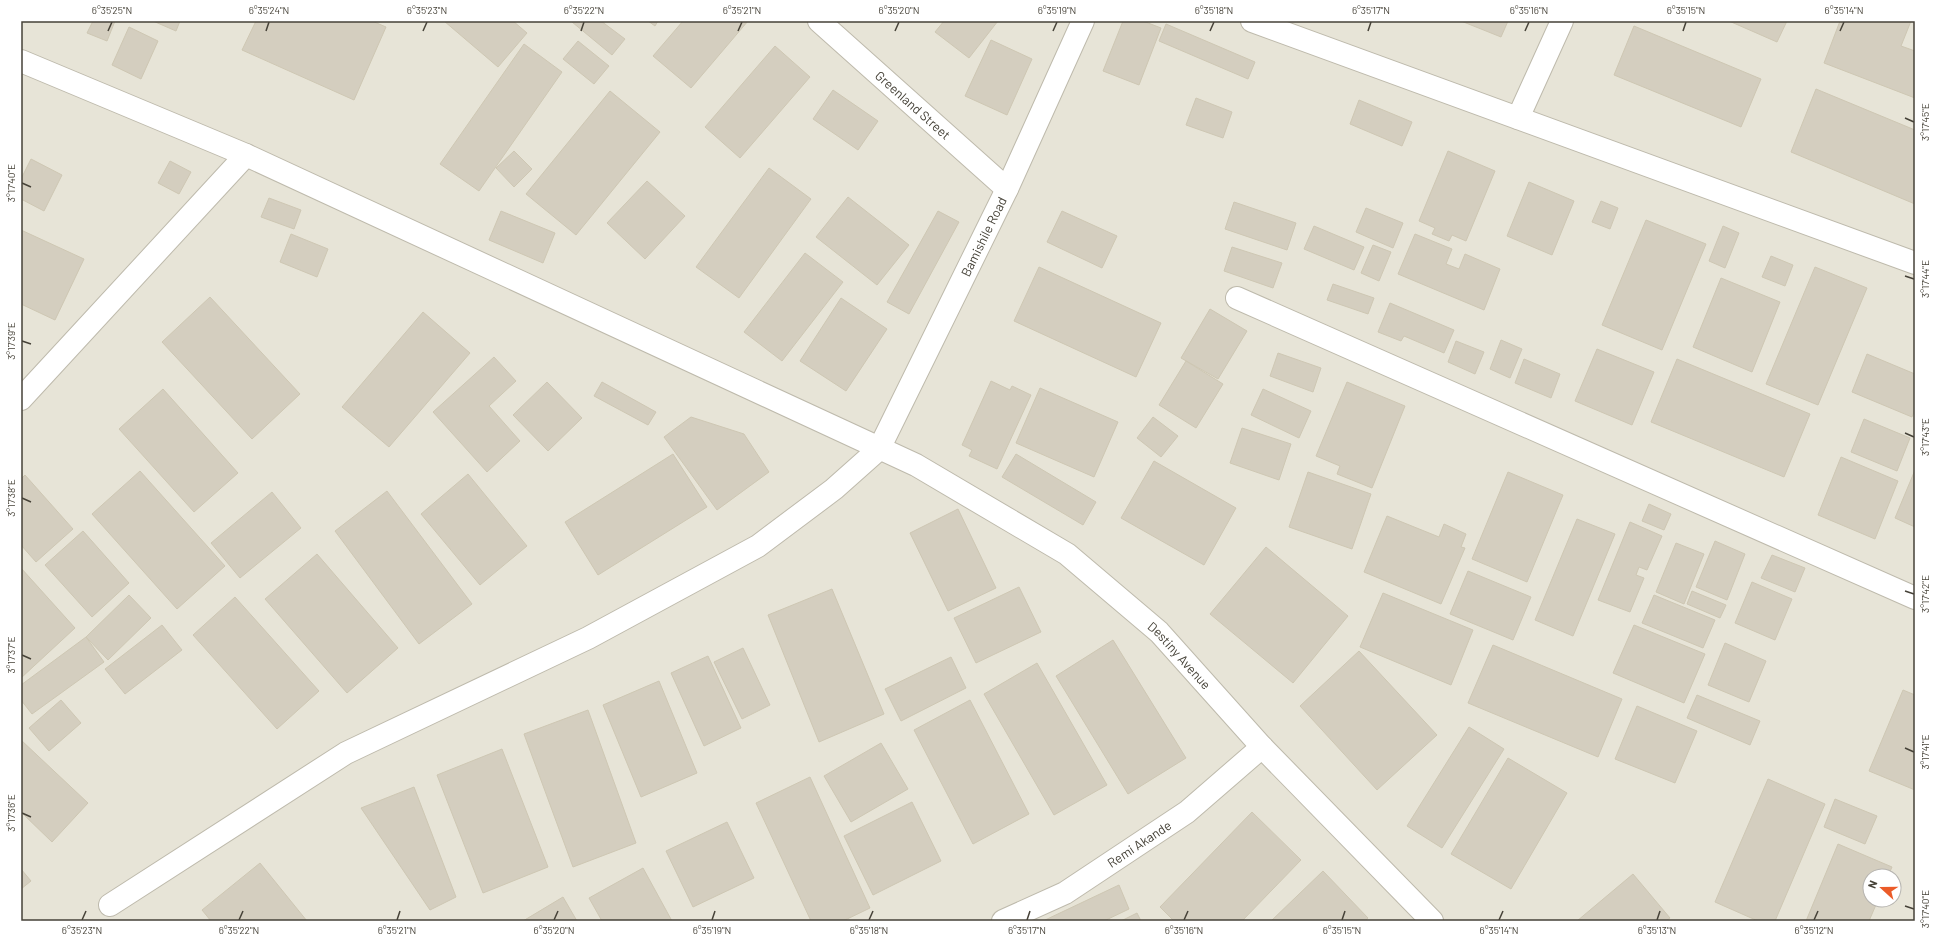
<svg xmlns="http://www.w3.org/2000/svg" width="1936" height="942" viewBox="0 0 1936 942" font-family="Barlow,sans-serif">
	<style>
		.residential { fill: #e7e4d7; fill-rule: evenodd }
		.building { fill: #d4cebf; stroke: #cec7b3 }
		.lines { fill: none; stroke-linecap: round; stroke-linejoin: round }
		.minor-casing { stroke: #bebaac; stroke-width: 24 }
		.minor { stroke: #fff; stroke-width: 22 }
		.ticks { fill: none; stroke: #464238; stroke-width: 1.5 }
		.labels { text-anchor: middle; stroke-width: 4; stroke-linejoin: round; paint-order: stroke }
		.street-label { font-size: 13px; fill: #464238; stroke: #fff }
		.neatline { fill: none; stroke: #464238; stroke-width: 1.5 }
		.ticks-label { font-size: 10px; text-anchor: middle; fill: #464238 }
	</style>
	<rect width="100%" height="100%" fill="#f3f1e9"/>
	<path class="residential" d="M21,21H1915V921H21ZM1870,876H1894V900H1870Z"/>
	<g class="building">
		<path d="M93,21H115L107,41L87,33Z"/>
		<path d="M153,21H180L176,31Z"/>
		<path d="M256,21H372L386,27L354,100L242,50Z"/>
		<path d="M444,21H513L527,33L498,67Z"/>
		<path d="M573,21H601L625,39L612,55L572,22Z"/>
		<path d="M648,21H658L655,26Z"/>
		<path d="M683,21H748L691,88L653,56Z"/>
		<path d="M944,21H998L969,58L935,32Z"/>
		<path d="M1123,21H1143L1161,28L1139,85L1103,71Z"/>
		<path d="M1461,21H1508L1501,37Z"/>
		<path d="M1729,21H1787L1777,42Z"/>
		<path d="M1840,21H1911L1901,46L1915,51V98L1824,63Z"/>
		<path d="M1166,24L1255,62L1248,79L1159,41Z"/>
		<path d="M1634,26L1761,79L1741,127L1614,75Z"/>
		<path d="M129,27L158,41L141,79L112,65Z"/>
		<path d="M991,40L1032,59L1007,115L965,96Z"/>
		<path d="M578,41L609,66L594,84L563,59Z"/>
		<path d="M524,44L562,72L479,191L440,164Z"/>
		<path d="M775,46L810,77L740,158L705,127Z"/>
		<path d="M1816,89L1915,130V204L1791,152Z"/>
		<path d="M833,90L878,121L858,150L813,119Z"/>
		<path d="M610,91L660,132L576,235L526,194Z"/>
		<path d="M1196,98L1232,112L1223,138L1186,125Z"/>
		<path d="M1359,100L1412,122L1402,146L1350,124Z"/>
		<path d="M514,151L532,169L514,187L496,168Z"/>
		<path d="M1448,151L1495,171L1466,241L1452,235L1449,241L1432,234L1435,228L1419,221Z"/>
		<path d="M31,159L62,175L44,211L21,199V179Z"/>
		<path d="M170,161L191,172L179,194L158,183Z"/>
		<path d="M769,168L811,199L739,298L696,267Z"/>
		<path d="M647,181L685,216L645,259L607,223Z"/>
		<path d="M1529,182L1574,201L1552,255L1507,236Z"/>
		<path d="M848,197L909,245L877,285L816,237Z"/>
		<path d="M269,198L301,210L294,229L261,217Z"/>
		<path d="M1601,201L1618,208L1610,229L1592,222Z"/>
		<path d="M1234,202L1296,223L1287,250L1225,229Z"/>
		<path d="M1366,208L1403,223L1393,248L1356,232Z"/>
		<path d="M501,211L555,233L543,263L489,240Z"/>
		<path d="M938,211L959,222L909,314L887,302Z"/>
		<path d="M1062,211L1117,236L1102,268L1047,242Z"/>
		<path d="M1646,220L1706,244L1662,350L1602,325Z"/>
		<path d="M1314,226L1364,247L1354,270L1304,249Z"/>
		<path d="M1723,226L1739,233L1725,268L1709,261Z"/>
		<path d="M21,230L84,259L55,320L21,304Z"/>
		<path d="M291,234L328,249L317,277L280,262Z"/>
		<path d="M1415,234L1452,249L1446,264L1459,269L1465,254L1500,269L1484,310L1398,274Z"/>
		<path d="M1373,245L1391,252L1379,281L1361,273Z"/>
		<path d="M1232,247L1282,263L1273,288L1224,271Z"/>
		<path d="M805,253L843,282L782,361L744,332Z"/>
		<path d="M1771,256L1793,265L1785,286L1762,277Z"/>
		<path d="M1039,267L1161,323L1136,377L1014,321Z"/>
		<path d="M1815,267L1867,288L1818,405L1766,384Z"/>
		<path d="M1721,278L1780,302L1752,372L1693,347Z"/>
		<path d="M1333,284L1374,298L1368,314L1327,300Z"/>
		<path d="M210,297L300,394L252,439L162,342Z"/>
		<path d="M841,298L887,329L846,391L800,361Z"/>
		<path d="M1390,303L1454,330L1444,353L1404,336L1401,341L1378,332Z"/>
		<path d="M1210,309L1247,331L1218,379L1181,358Z"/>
		<path d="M423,312L470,353L389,447L342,407Z"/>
		<path d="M1501,340L1522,349L1510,378L1490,369Z"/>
		<path d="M1456,341L1484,352L1475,374L1448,362Z"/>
		<path d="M1597,349L1654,372L1632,425L1575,401Z"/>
		<path d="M1278,353L1321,368L1313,392L1270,376Z"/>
		<path d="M1867,354L1915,374V409L1912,417L1852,392Z"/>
		<path d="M494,357L516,381L489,406L520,441L487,472L433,412Z"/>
		<path d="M1524,359L1560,374L1551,398L1515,383Z"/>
		<path d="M1677,359L1810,414L1784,477L1651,422Z"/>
		<path d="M1186,361L1223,384L1196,428L1159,405Z"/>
		<path d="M991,381L1010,390L1012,386L1031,395L997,469L969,456L972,450L962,445Z"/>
		<path d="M547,382L582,418L548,451L513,415Z"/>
		<path d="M602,382L656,412L648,425L594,396Z"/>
		<path d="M1347,382L1405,406L1372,488L1337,474L1340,466L1316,456Z"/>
		<path d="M1040,388L1118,422L1094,477L1016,443Z"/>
		<path d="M163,389L238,473L194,512L119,429Z"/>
		<path d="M1263,389L1311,411L1299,438L1251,415Z"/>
		<path d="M691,417L744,434L769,472L717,510L664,437Z"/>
		<path d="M1153,417L1178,436L1161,457L1137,438Z"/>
		<path d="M1864,419L1910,438L1897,471L1851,452Z"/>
		<path d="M1242,428L1291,444L1279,480L1230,463Z"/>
		<path d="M673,454L707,507L598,575L565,522Z"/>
		<path d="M1016,454L1096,502L1083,525L1002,477Z"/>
		<path d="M1841,457L1898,481L1875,539L1818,515Z"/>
		<path d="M1154,461L1236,508L1204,565L1121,518Z"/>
		<path d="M1915,470V527L1895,518Z"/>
		<path d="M140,471L225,566L177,609L92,514Z"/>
		<path d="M1308,472L1371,494L1352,549L1289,527Z"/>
		<path d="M1508,472L1563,495L1527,582L1472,559Z"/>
		<path d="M468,474L527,546L480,585L421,514Z"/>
		<path d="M25,475L73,529L36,562L21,545V479Z"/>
		<path d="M387,491L472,604L419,644L335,531Z"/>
		<path d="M272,492L301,528L240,578L211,543Z"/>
		<path d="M1649,504L1671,514L1664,530L1642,521Z"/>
		<path d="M958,509L996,588L948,611L910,533Z"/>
		<path d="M1387,516L1439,537L1444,524L1466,534L1461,547L1465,548L1441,604L1364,572Z"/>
		<path d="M1577,519L1615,534L1573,636L1535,620Z"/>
		<path d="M1630,522L1662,536L1647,570L1639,567L1636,575L1644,578L1630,612L1598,600Z"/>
		<path d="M83,531L129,583L92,617L45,565Z"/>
		<path d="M1715,541L1745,554L1727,600L1696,587Z"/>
		<path d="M1676,543L1704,554L1684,604L1656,592Z"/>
		<path d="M1266,547L1348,616L1293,683L1210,614Z"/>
		<path d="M317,554L398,648L347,693L265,599Z"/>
		<path d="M1772,555L1805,568L1795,592L1761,578Z"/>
		<path d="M21,568L75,628L21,678Z"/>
		<path d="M1468,571L1531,597L1513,640L1450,614Z"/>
		<path d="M1752,582L1792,599L1775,640L1735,623Z"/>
		<path d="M1019,587L1041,632L976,663L954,618Z"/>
		<path d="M832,589L884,714L819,742L768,615Z"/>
		<path d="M1692,591L1726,605L1720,618L1687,604Z"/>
		<path d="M1383,593L1473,630L1451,685L1360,647Z"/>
		<path d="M129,595L151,618L108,660L86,637Z"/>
		<path d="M1654,595L1715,620L1703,648L1642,623Z"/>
		<path d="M235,597L319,691L277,729L193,635Z"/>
		<path d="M162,625L182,650L125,694L105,669Z"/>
		<path d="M1634,625L1705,654L1684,703L1613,673Z"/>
		<path d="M86,637L104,662L32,714L21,700V685Z"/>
		<path d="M1113,640L1186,758L1128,794L1056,676Z"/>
		<path d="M1725,643L1766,661L1749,702L1708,685Z"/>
		<path d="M1493,645L1622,699L1598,757L1468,703Z"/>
		<path d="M743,648L770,705L742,719L714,662Z"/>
		<path d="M1359,651L1437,735L1377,790L1300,706Z"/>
		<path d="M708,656L741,728L704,746L671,673Z"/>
		<path d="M951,657L966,688L901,721L885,689Z"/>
		<path d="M1037,663L1107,785L1054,815L984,694Z"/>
		<path d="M659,681L697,773L641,797L603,705Z"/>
		<path d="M1903,690L1915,695V790L1869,771Z"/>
		<path d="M1697,695L1760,721L1750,745L1687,718Z"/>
		<path d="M61,700L81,723L49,751L29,728Z"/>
		<path d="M970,700L1029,814L973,844L914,730Z"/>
		<path d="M1637,706L1697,731L1675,783L1615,759Z"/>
		<path d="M588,710L636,843L573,867L524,734Z"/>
		<path d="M1469,727L1504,749L1442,848L1407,826Z"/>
		<path d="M21,740L88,803L52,842L21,812Z"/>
		<path d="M881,743L908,789L851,822L824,776Z"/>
		<path d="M502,749L548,867L483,893L437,775Z"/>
		<path d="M1508,758L1567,793L1511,889L1451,854Z"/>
		<path d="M810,777L870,908L843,921H811L756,803Z"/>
		<path d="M1768,779L1825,804L1775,921H1758L1715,902Z"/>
		<path d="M414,787L456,897L430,910L361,808Z"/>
		<path d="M1835,799L1877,816L1865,844L1824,827Z"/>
		<path d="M912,802L941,861L873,895L844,836Z"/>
		<path d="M1252,812L1301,860L1242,921H1174L1160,907Z"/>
		<path d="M727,822L754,878L693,907L666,851Z"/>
		<path d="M1838,844L1892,867L1888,876H1870V900H1878L1869,921H1806Z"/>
		<path d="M260,863L307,921H211L202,910Z"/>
		<path d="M643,868L672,921H602L589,898Z"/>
		<path d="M21,869L31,881L21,889Z"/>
		<path d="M1323,871L1368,918L1365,921H1271Z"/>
		<path d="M1633,874L1670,918L1666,921H1577Z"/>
		<path d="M1119,885L1129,909L1104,921H1043Z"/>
		<path d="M563,897L577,921H523Z"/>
		<path d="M1137,913L1141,921H1121Z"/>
	</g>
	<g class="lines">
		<g class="minor-casing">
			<g id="minor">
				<path id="s1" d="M819,21L1007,189"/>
				<path d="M1252,21L1915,263"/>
				<path id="s2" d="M21,61L246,155L916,465L1067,554L1159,632L1262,747L1432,921"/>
				<path d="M1518,118L1562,21"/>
				<path d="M1237,298L1915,598"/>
				<path d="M21,399L246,155"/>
				<path id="s3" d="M110,905L346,753L588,638L758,546L834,489L879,449L1007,189L1083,21"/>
				<path id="s4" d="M1003,921L1065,893L1187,812L1262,747"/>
			</g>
		</g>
		<use href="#minor" class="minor"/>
	</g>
	<path class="ticks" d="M108,31L112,22M266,31L269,22M423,31L427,22M581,31L584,22M738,31L742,22M895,31L899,22M1053,31L1057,22M1210,31L1214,22M1368,31L1371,22M1525,31L1529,22M1683,31L1686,22M1840,31L1844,22M1905,118L1914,122M22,183L31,187M1905,276L1914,279M22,341L31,344M1905,433L1914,437M22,498L31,502M1905,591L1914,594M22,655L31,659M1905,748L1914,752M22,813L31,817M1905,906L1914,909M82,920L86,911M239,920L243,911M397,920L400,911M554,920L558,911M712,920L715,911M869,920L873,911M1027,920L1030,911M1184,920L1188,911M1342,920L1345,911M1499,920L1503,911M1657,920L1660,911M1814,920L1818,911"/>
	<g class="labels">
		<g class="street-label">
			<text dy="5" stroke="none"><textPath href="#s1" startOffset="126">Greenland Street</textPath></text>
			<text dy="5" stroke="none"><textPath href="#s3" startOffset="1134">Bamishile Road</textPath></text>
			<text dy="5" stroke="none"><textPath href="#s2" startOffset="1309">Destiny Avenue</textPath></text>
			<text dy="5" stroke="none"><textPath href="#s4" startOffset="157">Remi Akande</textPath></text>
		</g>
	</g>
	<rect width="1936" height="942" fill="none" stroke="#ffffff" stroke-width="44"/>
	<g transform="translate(1882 888) rotate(291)"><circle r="19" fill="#ffffff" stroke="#b5b3af"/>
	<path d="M0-3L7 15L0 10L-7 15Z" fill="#eb5b28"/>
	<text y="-6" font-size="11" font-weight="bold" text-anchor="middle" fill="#464238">N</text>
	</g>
	<rect x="22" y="22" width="1892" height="898" class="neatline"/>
	<g class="ticks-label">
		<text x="112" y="14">6°35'25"N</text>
		<text x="269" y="14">6°35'24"N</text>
		<text x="427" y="14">6°35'23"N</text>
		<text x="584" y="14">6°35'22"N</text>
		<text x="742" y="14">6°35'21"N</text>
		<text x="899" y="14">6°35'20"N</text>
		<text x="1057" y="14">6°35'19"N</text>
		<text x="1214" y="14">6°35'18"N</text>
		<text x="1371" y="14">6°35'17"N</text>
		<text x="1529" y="14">6°35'16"N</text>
		<text x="1686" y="14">6°35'15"N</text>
		<text x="1844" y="14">6°35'14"N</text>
		<text transform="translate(1925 122) rotate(-90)" y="4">3°17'45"E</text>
		<text transform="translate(11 183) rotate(-90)" y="4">3°17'40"E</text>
		<text transform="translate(1925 279) rotate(-90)" y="4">3°17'44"E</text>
		<text transform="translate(11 341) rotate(-90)" y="4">3°17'39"E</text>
		<text transform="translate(1925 437) rotate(-90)" y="4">3°17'43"E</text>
		<text transform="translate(11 498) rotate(-90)" y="4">3°17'38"E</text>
		<text transform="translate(1925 594) rotate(-90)" y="4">3°17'42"E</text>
		<text transform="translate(11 655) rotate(-90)" y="4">3°17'37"E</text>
		<text transform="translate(1925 752) rotate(-90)" y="4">3°17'41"E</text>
		<text transform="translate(11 813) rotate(-90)" y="4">3°17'36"E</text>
		<text transform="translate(1925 909) rotate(-90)" y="4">3°17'40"E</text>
		<text x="82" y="934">6°35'23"N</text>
		<text x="239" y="934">6°35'22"N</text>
		<text x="397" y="934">6°35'21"N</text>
		<text x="554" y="934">6°35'20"N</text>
		<text x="712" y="934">6°35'19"N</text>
		<text x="869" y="934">6°35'18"N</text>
		<text x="1027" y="934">6°35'17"N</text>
		<text x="1184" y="934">6°35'16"N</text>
		<text x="1342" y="934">6°35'15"N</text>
		<text x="1499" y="934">6°35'14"N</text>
		<text x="1657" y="934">6°35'13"N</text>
		<text x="1814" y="934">6°35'12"N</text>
	</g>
</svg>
